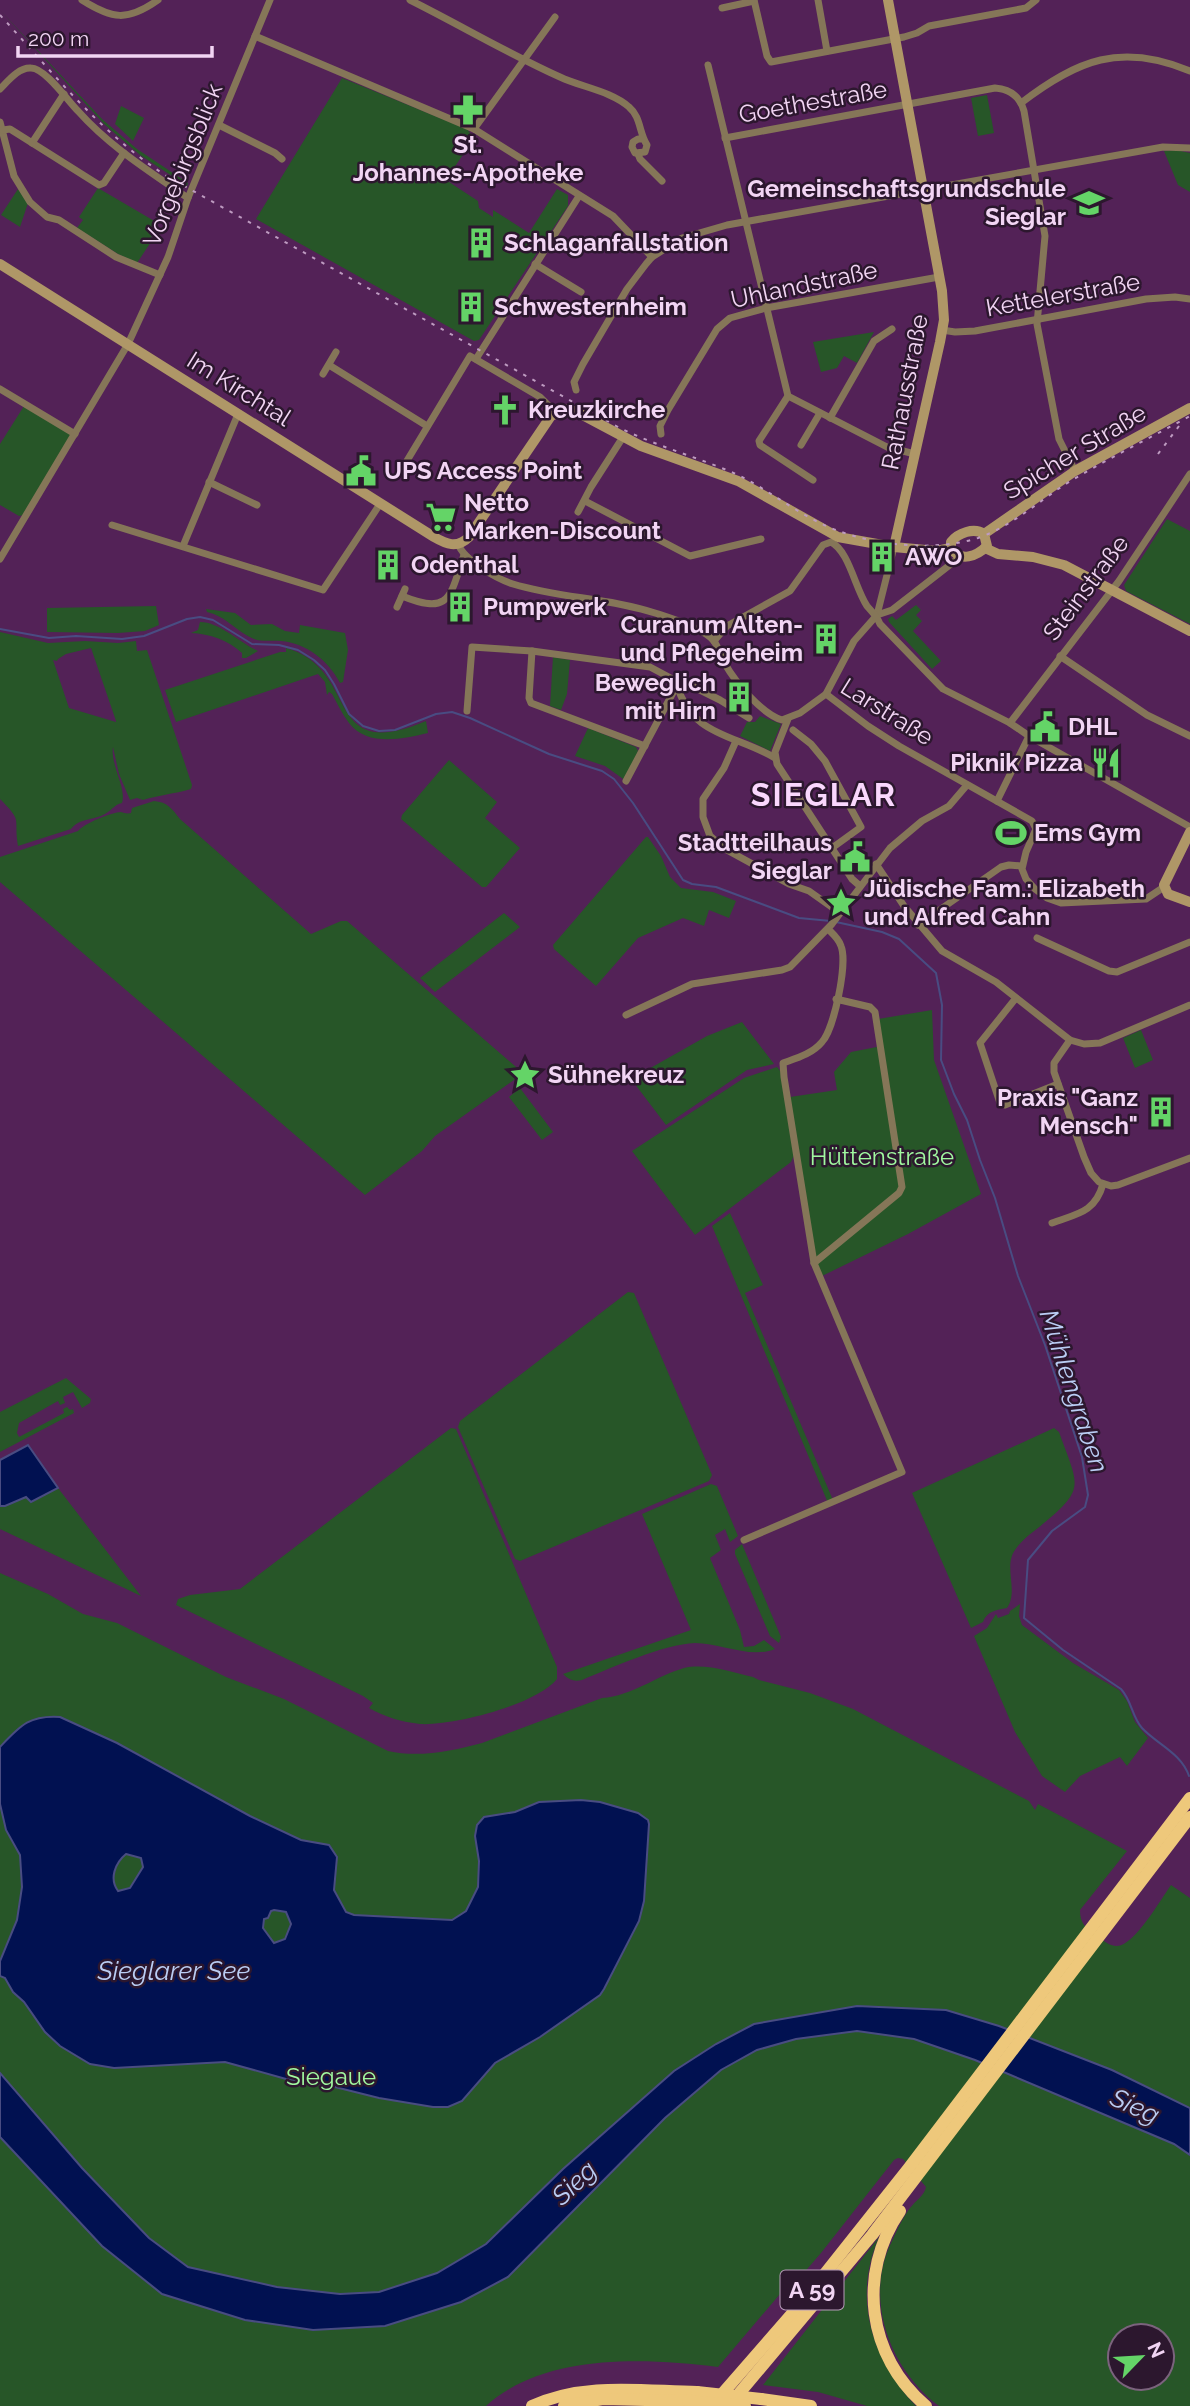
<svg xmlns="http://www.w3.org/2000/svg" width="1190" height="2406" viewBox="0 0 1190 2406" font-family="Raleway,sans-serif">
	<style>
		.green { fill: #275628; fill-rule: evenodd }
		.water { fill: #011151; stroke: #494c82; stroke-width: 2; fill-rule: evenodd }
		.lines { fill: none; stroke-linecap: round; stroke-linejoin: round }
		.stream { stroke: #494c82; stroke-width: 2 }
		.street { stroke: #857658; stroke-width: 7 }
		.secondary { stroke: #af9767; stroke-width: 10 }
		.highway { stroke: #eec87b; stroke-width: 12 }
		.rail { stroke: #be9bc1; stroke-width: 2; stroke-dasharray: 3.5 7; stroke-linecap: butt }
		.highway-bridge { stroke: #eec87b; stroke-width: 12 }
		.labels { text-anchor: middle; stroke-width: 5; stroke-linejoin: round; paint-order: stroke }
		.shield { fill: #2c172e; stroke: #b79cb9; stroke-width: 2 }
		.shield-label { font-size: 23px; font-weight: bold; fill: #f2d5f4 }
		.street-label { font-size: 24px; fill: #f2d5f4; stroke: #2c172e }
		.poi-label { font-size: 24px; font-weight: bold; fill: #f2d5f4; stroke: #2c172e; text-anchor: start }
		.park-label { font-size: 24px; fill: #a1f9a0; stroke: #2c172e }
		.water-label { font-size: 26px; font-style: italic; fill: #bacdf4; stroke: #2c172e }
		.district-label { font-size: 32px; font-weight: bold; letter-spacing: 2px; fill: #fad7fd; stroke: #2c172e }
	</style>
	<rect width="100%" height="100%" fill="#532257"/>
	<g class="green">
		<path d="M0,10L102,119L137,149L188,183L187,186L140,155L104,124Z"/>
		<path d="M342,78L467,129L474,138L446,180L478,201L479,208L493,217V210L529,233L557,189L568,195V206L479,340L474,341L256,219Z"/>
		<path d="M987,95L994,133L978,136L971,98Z"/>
		<path d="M121,106L144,118L133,141L115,124Z"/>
		<path d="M1176,150L1190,153V192L1178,185L1164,151Z"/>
		<path d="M98,188L156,222L149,245L137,263L118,254L77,228L83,220L79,217Z"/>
		<path d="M18,189L28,203L20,227L1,215Z"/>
		<path d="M874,332L857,363L844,356L837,368L821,372L813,342Z"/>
		<path d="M24,406L70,433L71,438L24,515L19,516L0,505V444Z"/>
		<path d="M1167,519L1190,531V624L1126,591L1124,585Z"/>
		<path d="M916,605L921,610L916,615L922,621L913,631L941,661L932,669L889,622L888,619L892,616L896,620Z"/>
		<path d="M156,606L159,625L145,631L118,633L47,632V608Z"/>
		<path d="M206,609L235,613L251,625L272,624L285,631L299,633L300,625L345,633L348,650L343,682L340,683C329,661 306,643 281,641C272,640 262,642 254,639C237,632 226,616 207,612Z"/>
		<path d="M200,622C220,622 240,643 258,651L246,658H242V653C228,640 210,634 191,633L198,630Z"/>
		<path d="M0,632L48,643L85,641L118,643L136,641L137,651L147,650L192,785L191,789C174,794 159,795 143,800L137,798L130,800L119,774L113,747C110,764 127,789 122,803C114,805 113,809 108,812C96,821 80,817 71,829L18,846C13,817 24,823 0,799ZM91,648L116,721V722L69,708L53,660L57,661L58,659L66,654Z"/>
		<path d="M286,648C362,669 321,765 426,721L428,733C403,739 367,747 349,723C342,714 337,703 332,694L329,692L327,695L325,682L318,674L176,722L165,690L280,652H286Z"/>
		<path d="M553,657L570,660L567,694L561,710L550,706Z"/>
		<path d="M760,716L781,724L770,751L740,736L747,722H755Z"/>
		<path d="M588,728L636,747L638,751L626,781L605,766L575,756Z"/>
		<path d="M449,760L497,802L485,818L520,848L486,887H482L401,819L402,815Z"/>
		<path d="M154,801C168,802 172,809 180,819L311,934L341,921H347L522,1072L521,1075L435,1136L422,1151L365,1195L0,882V857L78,831C83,824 112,812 121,812C124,813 127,814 131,813L132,808Z"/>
		<path d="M646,837H648L661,856L670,877L681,888L713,892L736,901L729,918L709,910L704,926L683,918L638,938L596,986L554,949L553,945Z"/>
		<path d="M504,913L520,927L435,992L420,978Z"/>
		<path d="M932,1010L934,1060L981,1194L908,1234L820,1277L813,1252L790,1097L837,1090L834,1072L851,1052L882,1046L878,1019Z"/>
		<path d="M742,1022L774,1064L747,1070L666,1125L631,1079L707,1036Z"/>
		<path d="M1141,1030L1153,1060L1135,1068L1123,1038Z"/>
		<path d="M777,1067L781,1072L794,1155L791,1162L695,1235L632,1151L744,1078Z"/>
		<path d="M520,1088L553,1132L542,1140L509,1097Z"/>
		<path d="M730,1213L763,1285L745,1293L833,1500L828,1503L712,1226Z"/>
		<path d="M628,1292L634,1293L712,1475L709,1481L520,1561L515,1559L458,1427L460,1421Z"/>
		<path d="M66,1378L91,1399L90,1403L82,1408L73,1392L63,1397L65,1403L60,1405L58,1401L19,1423L17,1433L19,1437L64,1413L63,1409L67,1407L70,1410L73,1409L74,1413L0,1452V1412Z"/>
		<path d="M451,1428L456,1429L557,1667V1679C536,1705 453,1726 420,1724C402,1722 385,1717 369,1708L373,1703L363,1696L176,1605L178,1599L190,1595L240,1589Z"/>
		<path d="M1054,1428L1059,1432C1079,1488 1087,1488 1038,1528C1030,1534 1021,1541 1015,1550C1003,1567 1019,1591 1007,1608C996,1610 987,1611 983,1622L971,1628L912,1493Z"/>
		<path d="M711,1484L717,1486L738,1536L730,1542L725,1529L715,1535L721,1550L710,1558L740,1630L744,1647L754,1646L764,1640L775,1649C750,1659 721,1643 695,1643C664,1644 611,1668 582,1680C574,1682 569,1680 563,1674L691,1630L642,1514Z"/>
		<path d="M58,1488L141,1596L0,1529V1506H6L26,1497L32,1502Z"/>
		<path d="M742,1544L781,1637L779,1643L770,1636L735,1554V1550Z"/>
		<path d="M0,1573L48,1594L83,1614L117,1623L226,1677L284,1699L388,1751C418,1758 453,1751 482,1743L602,1698C632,1696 656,1676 684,1668C705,1663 732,1672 753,1677L759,1680L810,1693L853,1709L1029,1801L1035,1810L1038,1804L1127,1851L1080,1910C1080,1924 1086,1928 1097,1936C1103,1940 1109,1946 1117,1946C1134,1946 1161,1899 1171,1885L1190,1898V2406H939C890,2369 863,2299 892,2241C897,2230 903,2217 910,2208C916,2200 924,2196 926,2187L903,2159L898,2158L894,2160L821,2253L795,2283L780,2294L718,2367C645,2358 544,2353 486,2406H0ZM1120,2336H1162V2378H1120Z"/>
		<path d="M1020,1604L1019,1616L1022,1625L1073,1663L1119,1690L1127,1701L1135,1722L1148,1738L1127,1766L1120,1757L1080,1776L1065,1792L1042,1776L1015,1732L974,1636L987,1628L996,1614L998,1618L1009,1614L1010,1611Z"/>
		<path d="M879,2237C852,2299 872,2359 916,2406H867L818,2392L763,2385Z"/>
	</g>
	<g class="water">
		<path d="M28,1445L58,1488L31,1502L26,1497L5,1506H0V1460Z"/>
		<path d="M60,1717L117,1743L250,1816L301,1840L329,1845L337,1857L334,1890L346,1912L354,1915L452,1920L466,1911L478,1887L479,1861L475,1836L477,1825L484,1817L515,1812L539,1802L581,1800L600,1802L638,1813L648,1820L649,1824L644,1901L639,1921L604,1989L600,1995L540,2037L495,2063L462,2101L448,2107H433L379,2098L315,2082L286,2079L225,2062L114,2068L90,2064L60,2046L45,2032L24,2002L13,1992L5,1978L0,1976V1961L17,1920L22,1887L20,1855L6,1830L0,1804V1747C20,1726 29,1715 60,1717ZM126,1854L141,1858L143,1867L130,1888L118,1891C109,1879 115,1863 126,1854ZM274,1910L286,1912L291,1924L285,1939L274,1943L263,1928L264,1919L268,1918L271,1911Z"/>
		<path d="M857,2006L946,2010L999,2026L1112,2070L1190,2108V2155L1174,2144L975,2060L914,2039L857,2031L796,2039L757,2050L721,2070L665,2118L508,2277L461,2302L385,2326L313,2330L245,2320L162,2294L102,2246L0,2137V2073L82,2168L149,2238L188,2267L277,2287L340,2294L379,2292L437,2273L486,2244L563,2169L674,2071L716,2044L754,2024Z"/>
	</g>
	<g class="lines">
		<g class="stream">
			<path d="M0,629L49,638L76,636L122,639L144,636L187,619L200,617L213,620L252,644L279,645L298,650L314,660L325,670L334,684L349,714L363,726L379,731L395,730L436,714L452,712L470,718L549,754L602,771L614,779L633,803L683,880L692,884L716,887L799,918L831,921"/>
			<path d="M836,922L882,932L899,939L936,973L942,1005L941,1060L954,1094L967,1120L980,1160L995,1198L1018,1276L1045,1345L1082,1457L1088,1495L1085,1507L1052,1531L1028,1560L1024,1618L1063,1650L1121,1689C1132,1701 1132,1717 1142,1728C1158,1745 1181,1753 1189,1776"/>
		</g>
		<g class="street">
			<path d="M82,0C112,19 127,22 158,0"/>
			<path d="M410,0C460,25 509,54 560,77C581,87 611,91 629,107C641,117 639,133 647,145L645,152L635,153L632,147L633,142L638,139H643"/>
			<path d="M754,0L767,56L771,62L904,37L917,33L929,26L1026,8L1036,0"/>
			<path d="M818,0L827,51"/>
			<path d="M722,8L754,1"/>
			<path d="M255,36L474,129L613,216L652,257"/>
			<path d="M708,65L788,396L887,447L915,454"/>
			<path d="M0,89C8,81 19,67 31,68C45,68 68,101 78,111C109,146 149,171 188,198"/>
			<path d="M1021,103C1077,60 1121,42 1190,71"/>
			<path d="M0,122L14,176L30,202L47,217L59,220L116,257L160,275"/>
			<path d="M219,125L275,153L282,159"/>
			<path d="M474,129L555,17"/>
			<path d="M3,130L10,129L99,185L104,183L124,153"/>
			<path d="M725,138L995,88C1010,89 1020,97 1024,111L1045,236L1037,324L1059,439L1075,471"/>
			<path d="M32,143L64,94"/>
			<path d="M638,154L640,159L662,181"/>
			<path d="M535,264L581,292"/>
			<path d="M942,330L955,332L975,331L1146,299L1175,297L1190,299"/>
			<path d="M476,359L579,196"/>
			<path d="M329,365L427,426"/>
			<path d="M323,374L336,352"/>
			<path d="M0,389L75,434"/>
			<path d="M576,390L574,382L583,364L627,289L646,264L652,257L682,238L727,225L1163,147L1190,148"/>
			<path d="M788,396L759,441L760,445L813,480"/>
			<path d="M830,418L874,341L892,329"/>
			<path d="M661,434L660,426L668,410L717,329L730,318L766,308L939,277"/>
			<path d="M801,445L820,413"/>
			<path d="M402,469L470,356L540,397L556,413"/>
			<path d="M209,482L257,505"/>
			<path d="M585,501L690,556L761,539"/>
			<path d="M578,512L591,487L623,437"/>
			<path d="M112,525L323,590L380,504"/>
			<path d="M458,544C464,560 497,579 513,584C559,598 609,598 655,613C670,618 703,628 713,640C719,647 721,657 725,664C736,683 762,714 782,720L800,713L826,694L854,641L877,615L894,547"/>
			<path d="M183,546L238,414"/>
			<path d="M0,559L128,344L168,257L188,198L270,0"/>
			<path d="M402,596C451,616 450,596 464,555"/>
			<path d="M397,607L405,589"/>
			<path d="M877,615L892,610L960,557"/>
			<path d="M714,641L727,626L790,591L823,545L831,542C849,551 855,588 867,606C872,612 877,616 880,624L943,689L1010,723L1029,736L1190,827"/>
			<path d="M532,651L529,698L531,703L645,746"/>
			<path d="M1060,656L1147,715L1190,736"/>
			<path d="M680,683L677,685C692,737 735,734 775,758"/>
			<path d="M826,694L868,726L899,746L1032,821L1036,829L1026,852L1022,869L1026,879L1035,889L1047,898L1061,903L1146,899L1164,887"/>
			<path d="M467,711L472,647L532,651L650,667L680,683L690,685L720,700L749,718"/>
			<path d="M788,719L775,752L777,764L852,879L860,886"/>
			<path d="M1010,723L1119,581L1190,474"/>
			<path d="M793,730L811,744L825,761L861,827L832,848"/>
			<path d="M736,741L724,768L703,799V817L710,836L725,849L789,884L809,891L840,913"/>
			<path d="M626,781L677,685"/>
			<path d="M997,801L1029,736"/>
			<path d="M876,864L904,906L942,951L996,982L1070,1040L1084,1044L1100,1043L1190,1005"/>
			<path d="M918,925L1001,867L1009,865L1022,866"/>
			<path d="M1037,938L1109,971L1117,972L1190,942"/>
			<path d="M1016,998L980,1043L1000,1103L1005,1105L1058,1084"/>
			<path d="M626,1015L692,984L782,970L790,967L832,924L890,848L922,821L949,806L967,785"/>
			<path d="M1070,1040L1054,1063V1072L1084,1157L1091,1173L1099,1182L1111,1186L1118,1185L1190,1158"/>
			<path d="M1052,1223C1076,1214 1095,1213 1103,1184"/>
			<path d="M814,1263L899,1193L902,1187L875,1012L870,1007L836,999"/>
			<path d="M744,1540L902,1472L814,1263L784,1077L783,1063C797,1058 812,1054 822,1042C834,1029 848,963 841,946C839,939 833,934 828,929"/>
		</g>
		<g class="secondary">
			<path d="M888,0L942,291L944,320L940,342L894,547"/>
			<path d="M0,264L434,537C446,544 457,549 469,537L551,416L567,409L577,412L641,446L738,481L838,537L894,547L936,551L951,548"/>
			<path d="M984,534L1075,471L1190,408"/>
			<path d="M951,548C960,563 977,556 987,546L984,534"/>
			<path d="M951,548V542C958,533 974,527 984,534"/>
			<path d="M985,548L998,554L1033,557L1064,565L1190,631"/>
			<path d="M1190,832L1164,885L1168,894L1190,902"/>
		</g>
		<g class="highway">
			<path d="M900,2211C857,2274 867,2356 926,2406"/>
			<path d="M761,2399L811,2406"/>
			<path d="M716,2401L804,2300L908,2169L1190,1798"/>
			<path d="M731,2403L872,2235L1190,1817"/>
			<path d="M532,2406C584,2382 641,2391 697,2392"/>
			<path d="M564,2406L603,2399L688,2401"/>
		</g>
		<g class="rail">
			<path d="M0,15C53,73 102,135 168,177L618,427C656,446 697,457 736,474C765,488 790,508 818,522C863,545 931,553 978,538C1010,527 1037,503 1064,485C1105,460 1148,439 1190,416"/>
			<path d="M1158,454L1179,426"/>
		</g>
		<g class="highway-bridge">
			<path d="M697,2392L761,2399"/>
			<path d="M688,2401L745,2406"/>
		</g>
	</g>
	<defs>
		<g id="pharmacy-bare" transform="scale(2.415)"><path d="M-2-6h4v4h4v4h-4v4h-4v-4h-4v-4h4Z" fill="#64d467" stroke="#2c172e" stroke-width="2.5" paint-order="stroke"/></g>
		<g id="school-bare" transform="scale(2.415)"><path d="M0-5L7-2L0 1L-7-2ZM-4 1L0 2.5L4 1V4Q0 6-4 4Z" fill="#64d467" stroke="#2c172e" stroke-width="2.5" paint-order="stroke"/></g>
		<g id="building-bare" transform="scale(2.415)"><path d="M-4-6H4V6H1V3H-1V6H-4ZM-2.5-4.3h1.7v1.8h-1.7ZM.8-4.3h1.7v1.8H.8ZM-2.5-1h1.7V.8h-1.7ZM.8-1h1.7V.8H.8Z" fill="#64d467" stroke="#2c172e" stroke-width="2.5" paint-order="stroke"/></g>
		<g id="church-bare" transform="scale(2.415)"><path d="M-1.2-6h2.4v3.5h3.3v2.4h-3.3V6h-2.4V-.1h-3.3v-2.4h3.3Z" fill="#64d467" stroke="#2c172e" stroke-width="2.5" paint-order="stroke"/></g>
		<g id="civic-bare" transform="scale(2.415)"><path d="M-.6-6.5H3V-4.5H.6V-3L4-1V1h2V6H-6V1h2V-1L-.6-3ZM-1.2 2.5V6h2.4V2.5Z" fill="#64d467" stroke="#2c172e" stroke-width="2.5" paint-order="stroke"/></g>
		<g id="supermarket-bare" transform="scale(2.415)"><path d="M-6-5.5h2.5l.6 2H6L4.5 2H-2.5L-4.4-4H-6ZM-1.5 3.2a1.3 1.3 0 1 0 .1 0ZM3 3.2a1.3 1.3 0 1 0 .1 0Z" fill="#64d467" stroke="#2c172e" stroke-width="2.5" paint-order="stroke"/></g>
		<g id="restaurant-bare" transform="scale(2.415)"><path d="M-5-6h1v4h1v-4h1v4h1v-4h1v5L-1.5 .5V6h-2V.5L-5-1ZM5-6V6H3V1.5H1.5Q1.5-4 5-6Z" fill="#64d467" stroke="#2c172e" stroke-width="2.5" paint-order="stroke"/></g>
		<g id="stadium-bare" transform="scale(2.415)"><path d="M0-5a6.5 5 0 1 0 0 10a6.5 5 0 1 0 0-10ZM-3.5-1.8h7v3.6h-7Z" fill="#64d467" stroke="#2c172e" stroke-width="2.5" paint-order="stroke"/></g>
		<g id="sight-bare" transform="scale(2.415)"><path d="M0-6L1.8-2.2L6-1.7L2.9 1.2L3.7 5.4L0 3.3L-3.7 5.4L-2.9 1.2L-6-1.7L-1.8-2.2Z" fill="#64d467" stroke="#2c172e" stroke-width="2.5" paint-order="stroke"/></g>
	</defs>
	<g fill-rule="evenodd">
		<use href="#pharmacy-bare" x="468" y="110"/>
		<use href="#school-bare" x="1089" y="203"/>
		<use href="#building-bare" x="481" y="243"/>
		<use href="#building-bare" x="471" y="307"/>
		<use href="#church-bare" x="505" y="410"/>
		<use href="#civic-bare" x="361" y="471"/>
		<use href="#supermarket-bare" x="441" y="517"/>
		<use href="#building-bare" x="882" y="557"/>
		<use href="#building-bare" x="388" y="565"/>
		<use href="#building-bare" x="460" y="607"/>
		<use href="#building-bare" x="826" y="639"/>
		<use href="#building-bare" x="739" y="697"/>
		<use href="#civic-bare" x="1045" y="727"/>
		<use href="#restaurant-bare" x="1106" y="763"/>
		<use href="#stadium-bare" x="1011" y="833"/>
		<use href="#civic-bare" x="855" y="857"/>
		<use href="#sight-bare" x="841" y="903"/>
		<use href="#sight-bare" x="525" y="1075"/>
		<use href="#building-bare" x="1161" y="1112"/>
	</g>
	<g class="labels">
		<rect class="shield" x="780.5" y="2270.5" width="63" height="39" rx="5"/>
		<g class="shield-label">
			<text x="812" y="2298">A 59</text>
		</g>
		<g class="street-label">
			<text transform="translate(813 102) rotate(-10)" y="8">Goethestraße</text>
			<text transform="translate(183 165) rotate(-68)" y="8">Vorgebirgsblick</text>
			<text transform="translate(804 285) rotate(-12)" y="8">Uhlandstraße</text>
			<text transform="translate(1063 295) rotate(-10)" y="8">Kettelerstraße</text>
			<text transform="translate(239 389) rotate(32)" y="8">Im Kirchtal</text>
			<text transform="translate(905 392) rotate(-79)" y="8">Rathausstraße</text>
			<text transform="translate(1075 452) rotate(-31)" y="8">Spicher Straße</text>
			<text transform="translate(1086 588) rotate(-53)" y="8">Steinstraße</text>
			<text transform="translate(887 712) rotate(32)" y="8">Larstraße</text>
		</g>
		<g class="poi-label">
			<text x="468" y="153" text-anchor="middle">St.<tspan x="468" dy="28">Johannes-Apotheke</tspan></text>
			<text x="1066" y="197" text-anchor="end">Gemeinschaftsgrundschule<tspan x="1066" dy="28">Sieglar</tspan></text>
			<text x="504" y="251">Schlaganfallstation</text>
			<text x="494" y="315">Schwesternheim</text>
			<text x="528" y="418">Kreuzkirche</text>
			<text x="384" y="479">UPS Access Point</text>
			<text x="464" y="511">Netto<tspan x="464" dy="28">Marken-Discount</tspan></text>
			<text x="905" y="565">AWO</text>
			<text x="411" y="573">Odenthal</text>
			<text x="483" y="615">Pumpwerk</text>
			<text x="803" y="633" text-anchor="end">Curanum Alten-<tspan x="803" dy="28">und Pflegeheim</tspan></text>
			<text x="716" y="691" text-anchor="end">Beweglich<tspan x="716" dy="28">mit Hirn</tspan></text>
			<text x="1068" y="735">DHL</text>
			<text x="1083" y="771" text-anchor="end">Piknik Pizza</text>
			<text x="1034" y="841">Ems Gym</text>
			<text x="832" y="851" text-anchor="end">Stadtteilhaus<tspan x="832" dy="28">Sieglar</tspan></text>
			<text x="864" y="897">Jüdische Fam.: Elizabeth<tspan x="864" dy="28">und Alfred Cahn</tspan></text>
			<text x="548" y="1083">Sühnekreuz</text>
			<text x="1138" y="1106" text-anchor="end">Praxis "Ganz<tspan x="1138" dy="28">Mensch"</tspan></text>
		</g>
		<g class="park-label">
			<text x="882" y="1165">Hüttenstraße</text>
			<text x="331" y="2085">Siegaue</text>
		</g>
		<g class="water-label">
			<text transform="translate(1074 1391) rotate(72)" y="9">Mühlengraben</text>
			<text x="174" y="1980">Sieglarer See</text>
			<text transform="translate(1135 2106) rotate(24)" y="9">Sieg</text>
			<text transform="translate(574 2183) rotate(-44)" y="9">Sieg</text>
		</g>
		<g class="district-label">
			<text x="824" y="806">SIEGLAR</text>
		</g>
	</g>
	<g transform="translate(1141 2357) rotate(65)"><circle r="33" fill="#2c172e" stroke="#7b637d" stroke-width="2"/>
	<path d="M0-5L12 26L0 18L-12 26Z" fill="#64d467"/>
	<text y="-10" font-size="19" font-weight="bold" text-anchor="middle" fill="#f2d5f4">N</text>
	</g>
	<path d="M18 46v10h194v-10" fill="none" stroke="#f2d5f4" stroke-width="3.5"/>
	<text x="28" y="46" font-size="21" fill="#f2d5f4" stroke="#2c172e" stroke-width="5" paint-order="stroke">200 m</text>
</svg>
